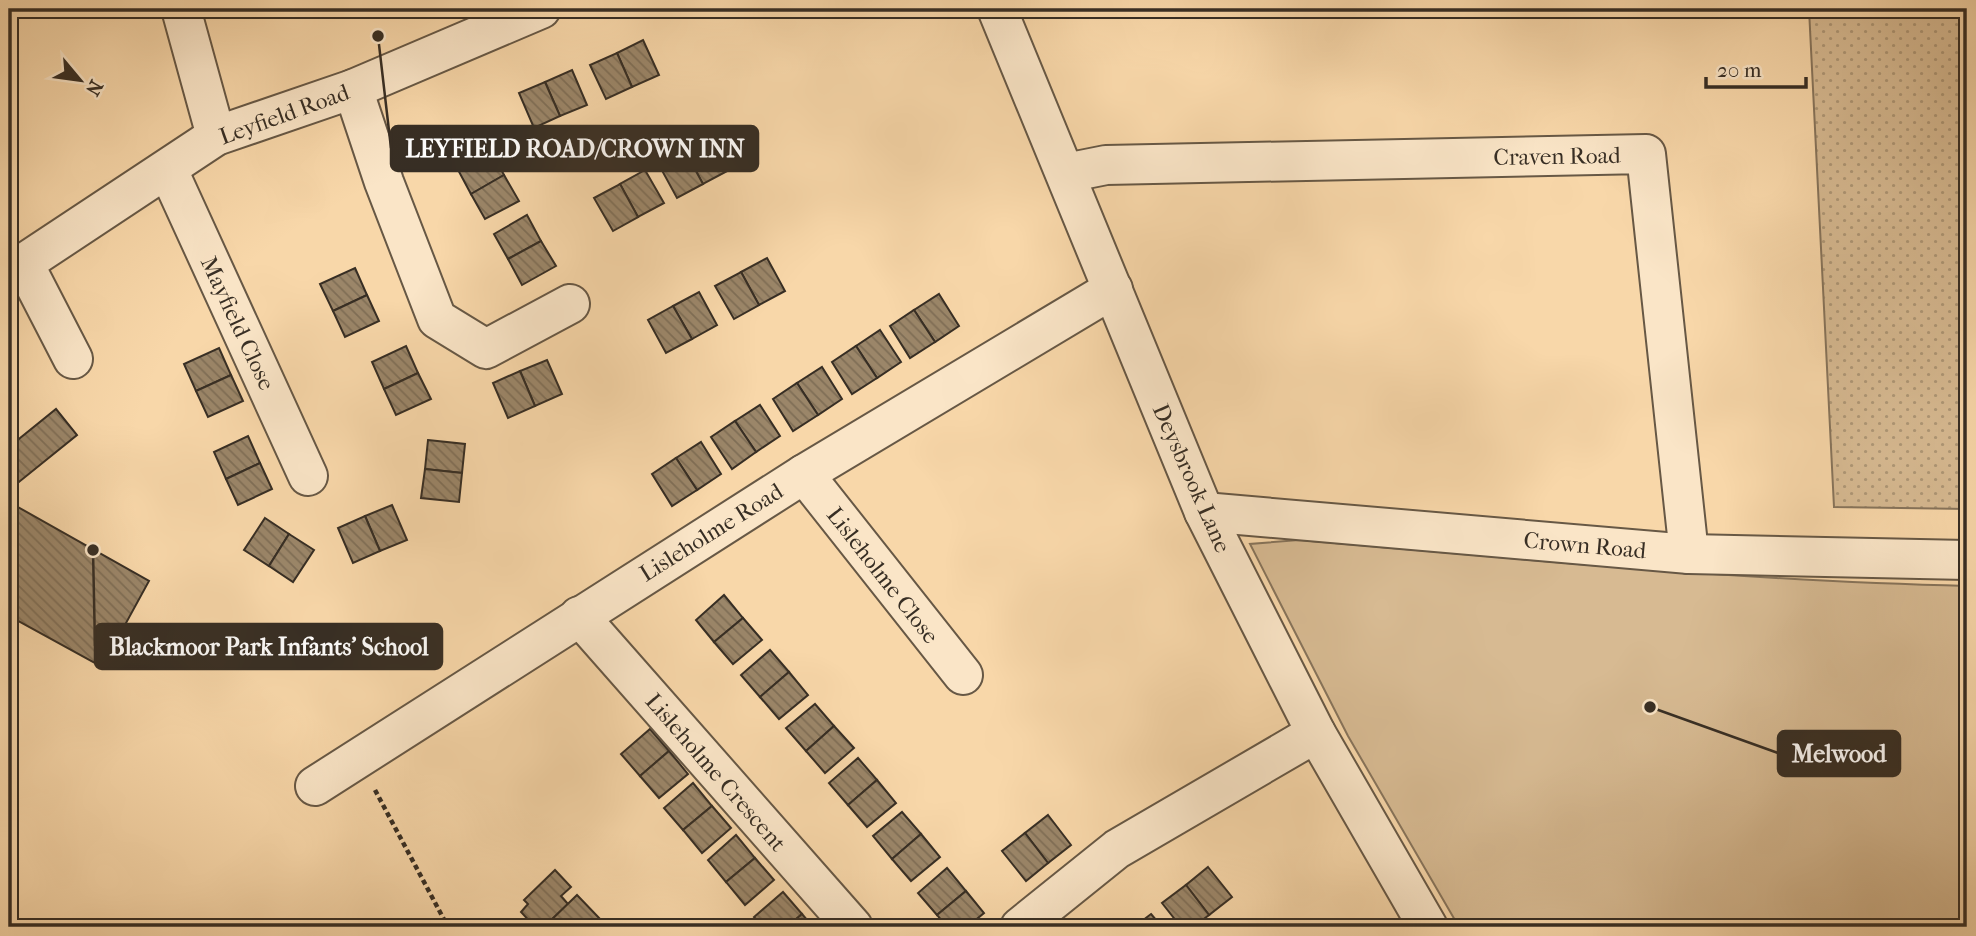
<svg xmlns="http://www.w3.org/2000/svg" width="1976" height="936" viewBox="0 0 1976 936" font-family="'IM FELL French Canon',serif">
	<style>
		.park { fill: url(#park-dots); stroke: #87745b; stroke-width: 2 }
		.pitch { fill: #d7ba92; stroke: #87745b; stroke-width: 2 }
		.building { fill: url(#building-back-hatch); stroke: #372e24; stroke-width: 2 }
		.lines { fill: none; stroke-linecap: round; stroke-linejoin: round }
		.minor-casing { stroke: #675845; stroke-width: 42 }
		.path { stroke: #372e24; stroke-width: 4.5; stroke-dasharray: 5 3.5; stroke-linecap: butt }
		.minor { stroke: #fae5c7; stroke-width: 38 }
		.labels { text-anchor: middle; stroke-width: 6; stroke-linejoin: round; paint-order: stroke }
		.street-label { font-size: 23px; fill: #372e24; stroke: #fae5c7 }
		.leader { fill: none; stroke: #372e24; stroke-width: 2.5 }
		.callout-dot { fill: #372e24; stroke: #fae5c7; stroke-width: 2.5 }
		.callout { fill: #372e24; stroke: #372e24; stroke-width: 2.5 }
		.callout-label { font-size: 24px; text-anchor: middle; font-weight: bold; fill: #fff }
	</style>
	<defs>
		<pattern id="park-dots" width="8" height="8" patternUnits="userSpaceOnUse" patternTransform="scale(1.75)"><rect width="8" height="8" fill="#d7ba92"/><path d="M2 2h.1M6 6h.1" fill="none" stroke="#af9877" stroke-width="1.8" stroke-linecap="round"/></pattern>
		<pattern id="building-back-hatch" width="6" height="6" patternUnits="userSpaceOnUse" patternTransform="scale(1.75)"><rect width="6" height="6" fill="#9b8669"/><path d="M-1 5l2 2M0 0l6 6M5-1l2 2" fill="none" stroke="#7f6e56"/></pattern>
	</defs>
	<rect width="100%" height="100%" fill="#f8d7a9"/>
	<filter id="stains"><feTurbulence type="fractalNoise" baseFrequency=".00286" numOctaves="4"/><feColorMatrix values="0 0 0 0 .2 0 0 0 0 .09 0 0 0 0 .02 0 0 0 .5 -.17"/></filter>
	<radialGradient id="worn" r=".72"><stop offset=".6" stop-color="#630" stop-opacity="0"/><stop offset="1" stop-color="#630" stop-opacity=".3"/></radialGradient>
	<path class="park" d="M1809,9H1967V509L1834,507Z"/>
	<path class="pitch" d="M1299,540C1522,559 1744,581 1967,586V927H1459L1348,736L1250,544Z"/>
	<g class="building">
		<path d="M643,40L659,75L632,87L617,53Z"/>
		<path d="M617,53L632,87L606,99L590,65Z"/>
		<path d="M572,70L587,105L560,116L545,82Z"/>
		<path d="M545,82L560,116L534,128L519,93Z"/>
		<path d="M710,137L729,170L703,184L685,151Z"/>
		<path d="M491,150L504,175L471,194L457,168Z"/>
		<path d="M685,151L703,184L677,198L659,165Z"/>
		<path d="M645,170L664,203L638,217L620,184Z"/>
		<path d="M504,175L519,201L485,219L471,194Z"/>
		<path d="M620,184L638,217L613,231L594,198Z"/>
		<path d="M527,215L541,241L508,259L494,234Z"/>
		<path d="M541,241L556,266L522,285L508,259Z"/>
		<path d="M767,258L785,291L759,305L741,272Z"/>
		<path d="M355,268L367,295L333,311L320,284Z"/>
		<path d="M741,272L759,305L734,319L715,286Z"/>
		<path d="M699,292L717,325L692,339L673,306Z"/>
		<path d="M939,294L959,326L935,342L914,310Z"/>
		<path d="M367,295L379,321L345,337L333,311Z"/>
		<path d="M673,306L692,339L666,353L648,320Z"/>
		<path d="M914,310L935,342L910,358L890,326Z"/>
		<path d="M880,330L901,362L877,378L856,346Z"/>
		<path d="M406,346L418,373L384,389L372,362Z"/>
		<path d="M856,346L877,378L852,394L832,362Z"/>
		<path d="M219,348L231,375L196,391L184,364Z"/>
		<path d="M547,360L562,394L535,406L520,371Z"/>
		<path d="M822,367L842,399L818,415L797,383Z"/>
		<path d="M520,371L535,406L508,418L493,383Z"/>
		<path d="M418,373L431,399L396,415L384,389Z"/>
		<path d="M231,375L243,401L208,417L196,391Z"/>
		<path d="M797,383L818,415L793,431L773,399Z"/>
		<path d="M760,405L780,436L756,452L735,421Z"/>
		<path d="M56,409L77,435L9,490V447Z"/>
		<path d="M735,421L756,452L732,469L711,437Z"/>
		<path d="M248,436L260,463L226,479L214,452Z"/>
		<path d="M428,440L465,444L462,473L425,469Z"/>
		<path d="M701,442L721,474L697,490L676,458Z"/>
		<path d="M676,458L697,490L672,506L652,474Z"/>
		<path d="M260,463L272,489L238,505L226,479Z"/>
		<path d="M425,469L462,473L459,502L421,498Z"/>
		<path d="M9,502L149,581L102,667L9,616Z"/>
		<path d="M392,505L407,540L380,551L365,516Z"/>
		<path d="M365,516L380,551L353,563L338,528Z"/>
		<path d="M265,518L289,534L269,566L244,550Z"/>
		<path d="M289,534L314,550L293,582L269,566Z"/>
		<path d="M724,595L743,618L714,642L696,620Z"/>
		<path d="M743,618L762,640L733,664L714,642Z"/>
		<path d="M770,650L789,672L760,697L741,675Z"/>
		<path d="M789,672L808,695L779,719L760,697Z"/>
		<path d="M815,704L834,726L806,751L786,728Z"/>
		<path d="M834,726L854,748L825,773L806,751Z"/>
		<path d="M650,729L669,751L640,776L621,754Z"/>
		<path d="M669,751L688,774L659,798L640,776Z"/>
		<path d="M858,758L877,780L848,805L829,783Z"/>
		<path d="M877,780L896,803L867,827L848,805Z"/>
		<path d="M693,783L712,806L683,830L664,808Z"/>
		<path d="M712,806L731,828L702,853L683,830Z"/>
		<path d="M902,812L921,834L892,859L873,836Z"/>
		<path d="M1048,815L1071,845L1048,863L1025,833Z"/>
		<path d="M1025,833L1048,863L1026,881L1002,851Z"/>
		<path d="M921,834L940,857L911,881L892,859Z"/>
		<path d="M736,835L755,858L726,882L708,860Z"/>
		<path d="M755,858L774,880L745,905L726,882Z"/>
		<path d="M1208,867L1232,897L1209,915L1186,885Z"/>
		<path d="M947,868L966,891L937,915L918,893Z"/>
		<path d="M555,870L571,887L561,896L568,904L544,927H535L521,912L528,904L524,900Z"/>
		<path d="M1186,885L1209,915L1193,927H1181L1162,903Z"/>
		<path d="M966,891L984,913L967,927H947L937,915Z"/>
		<path d="M783,892L802,914L787,927H763L754,917Z"/>
		<path d="M577,895L601,920L593,927H544Z"/>
		<path d="M802,914L813,927H787Z"/>
		<path d="M1151,914L1162,927H1134Z"/>
	</g>
	<g class="lines">
		<g class="minor-casing">
			<g id="minor">
				<path d="M181,9L216,136"/>
				<path d="M997,9L1204,512L1316,733L1428,927"/>
				<path d="M353,89L384,182L437,319L486,349L570,304"/>
				<path d="M168,170L308,476"/>
				<path d="M1066,173L1106,165L1646,154L1689,554"/>
				<path d="M24,264L73,359"/>
				<path d="M9,273L216,136L353,89L541,9"/>
				<path d="M804,474L963,675"/>
				<path d="M1204,512L1689,554L1967,560"/>
				<path d="M579,616L853,927"/>
				<path d="M315,786L804,474L1113,289"/>
				<path d="M1020,927L1117,849L1316,733"/>
			</g>
		</g>
		<path class="path" d="M375,790L448,927"/>
		<use href="#minor" class="minor"/>
	</g>
	<g class="labels">
		<g class="street-label">
			<text transform="translate(284 114) rotate(-20)" y="8">Leyfield Road</text>
			<text transform="translate(1557 156) rotate(-1)" y="8">Craven Road</text>
			<text transform="translate(238 323) rotate(65)" y="8">Mayfield Close</text>
			<text transform="translate(1192 478) rotate(66)" y="8">Deysbrook Lane</text>
			<text transform="translate(711 532) rotate(-32)" y="8">Lisleholme Road</text>
			<text transform="translate(1585 545) rotate(5)" y="8">Crown Road</text>
			<text transform="translate(883 575) rotate(52)" y="8">Lisleholme Close</text>
			<text transform="translate(716 772) rotate(49)" y="8">Lisleholme Crescent</text>
		</g>
	</g>
	<path class="leader" d="M378 36L391 148M93 550L95 646M1650 707L1778 753"/>
	<g class="callout-dot">
		<circle cx="378" cy="36" r="7"/>
		<circle cx="93" cy="550" r="7"/>
		<circle cx="1650" cy="707" r="7"/>
	</g>
	<g class="callout">
		<rect x="391" y="126" width="367" height="45" rx="7"/>
		<rect x="95" y="624" width="347" height="45" rx="7"/>
		<rect x="1778" y="731" width="122" height="45" rx="7"/>
	</g>
	<g class="callout-label">
		<text x="575" y="157">LEYFIELD ROAD/CROWN INN</text>
		<text x="269" y="655">Blackmoor Park Infants' School</text>
		<text x="1839" y="762">Melwood</text>
	</g>
	<rect width="1976" height="936" fill="none" stroke="#f8d7a9" stroke-width="35"/>
	<rect x="10" y="10" width="1955" height="915" fill="none" stroke="#372e24" stroke-width="3.5"/>
	<rect x="18" y="18" width="1941" height="901" fill="none" stroke="#372e24" stroke-width="2"/>
	<g transform="translate(80 80) rotate(119)" stroke="#fae5c7" stroke-width="5" paint-order="stroke">
	<path d="M0-5L12 26L0 18L-12 26Z" fill="#372e24"/>
	<text y="-10" font-size="19" font-weight="bold" text-anchor="middle" fill="#372e24">N</text>
	</g>
	<path d="M1706 77v10h100v-10" fill="none" stroke="#372e24" stroke-width="3.5"/>
	<text x="1717" y="77" font-size="21" fill="#372e24" stroke="#fae5c7" stroke-width="5" paint-order="stroke">20 m</text>
	<rect width="100%" height="100%" filter="url(#stains)"/>
	<rect width="100%" height="100%" fill="url(#worn)"/>
</svg>
